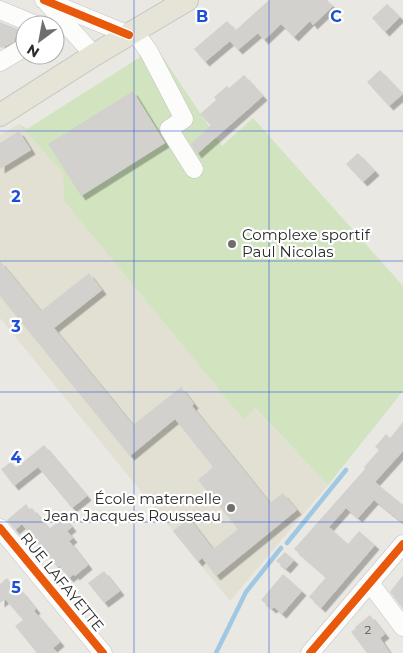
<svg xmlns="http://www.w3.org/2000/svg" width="403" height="653" viewBox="0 0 403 653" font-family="Montserrat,sans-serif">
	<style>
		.education { fill: #e2e0d3 }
		.pitch { fill: #d1e4bf }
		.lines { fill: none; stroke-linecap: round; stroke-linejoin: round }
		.stream { stroke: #a0c8e2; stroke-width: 4.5 }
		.building { fill: #d2d1ce; filter: url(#shadow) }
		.minor-casing { stroke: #c4c3c3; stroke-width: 19 }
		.major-casing { stroke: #c5c5c2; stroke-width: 24 }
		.minor { stroke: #fcfcfb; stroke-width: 18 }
		.major { stroke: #e5e4d7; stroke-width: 22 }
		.cycleway-casing { stroke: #fff; stroke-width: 11 }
		.cycleway { stroke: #e8590c; stroke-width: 8 }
		.grid { fill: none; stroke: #1d4ed8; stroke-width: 1; stroke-opacity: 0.55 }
		.poi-dot { fill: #6e6e6c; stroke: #fff; stroke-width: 2 }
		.labels { text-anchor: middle; stroke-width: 4.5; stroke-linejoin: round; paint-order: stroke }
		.number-label { font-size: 12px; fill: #565655 }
		.poi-label { font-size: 15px; fill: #2c2c2c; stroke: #fff; text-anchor: start }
		.street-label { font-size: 15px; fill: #2c2c2c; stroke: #fff }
		.grid-label { font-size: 16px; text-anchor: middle; font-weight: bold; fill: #1d4ed8; stroke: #fff; stroke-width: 4.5; stroke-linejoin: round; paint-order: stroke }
	</style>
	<defs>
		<filter id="shadow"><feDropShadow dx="4.5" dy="4.5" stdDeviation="0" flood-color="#0004"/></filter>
	</defs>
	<rect width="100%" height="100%" fill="#e9e8e3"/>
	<path class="education" d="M19,124L63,173L64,201L244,420L254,408L328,485L230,601L0,318V135Z"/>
	<path class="pitch" d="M156,47L222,146L253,118L403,286V391L328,485L255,408L244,420L64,201L63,173L19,124L27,129Z"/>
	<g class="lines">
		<g class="stream">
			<path d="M287,543L346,470"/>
			<path d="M216,653L246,592L281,548"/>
		</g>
	</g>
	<g class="building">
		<path d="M269,0H327L333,6L313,25L310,21L294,37L281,24L264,40L258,33L238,50L230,41L205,62L194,49L227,21L236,30Z"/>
		<path d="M387,4L400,17L385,32L372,18Z"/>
		<path d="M0,22L18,29L14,42L2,48L0,47Z"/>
		<path d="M380,70L403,94L389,106L367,82Z"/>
		<path d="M244,75L263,96L197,154L191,144L211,125L200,114L216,100L214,97L227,86L229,88Z"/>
		<path d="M133,91L165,143L81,196L48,144Z"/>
		<path d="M19,131L31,150L0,169V143Z"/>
		<path d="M358,153L375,171L363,182L346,164Z"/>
		<path d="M0,261L41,311L89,273L102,290L54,328L133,425L181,387L194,404L192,406L270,503L283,493L297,510L216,576L202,558L198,562L173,531L189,518L213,549L238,529L198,480L213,467L175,419L130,456L0,296Z"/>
		<path d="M403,422V451L375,482L403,505V523L374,500L358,518L346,508L329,527L348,544L359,531L375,545L321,608L309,597L326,577L294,549L365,469L364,467L379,450L375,447L381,440L386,434L390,438Z"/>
		<path d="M44,445L87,496L72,508L38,467L14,486L1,469L11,462L16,468Z"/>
		<path d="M26,504L30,510L32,508L49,529L64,517L72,527L67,531L73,538L69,541L88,565L75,576L74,574L69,578L59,566L57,567L22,524L15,530L7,520Z"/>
		<path d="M285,552L294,560L286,569L276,561Z"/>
		<path d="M104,571L120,591L104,603L88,583Z"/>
		<path d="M283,574L302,591L282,614L274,607L272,609L261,600Z"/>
		<path d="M403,575V609L390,592Z"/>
		<path d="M7,578L11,583L13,582L23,593L36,609L34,611L60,642L53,648L58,653H37L15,626L23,620L5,599L0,603V584Z"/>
		<path d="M370,615L385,634L380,638L390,653H367L351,632L356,628L355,627Z"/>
	</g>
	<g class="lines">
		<g class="minor-casing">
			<g id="minor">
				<path d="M44,0L129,35"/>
				<path d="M48,4L94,55"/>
				<path d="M0,10L36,25"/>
				<path d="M135,32L149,52L184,119L169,129L194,169"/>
				<path d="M0,62L25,47"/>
				<path d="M0,528L103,653"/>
				<path d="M370,583L403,627"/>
				<path d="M310,653L403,544"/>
			</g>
		</g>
		<g class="major-casing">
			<path id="major" d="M0,115L94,55L187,0"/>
		</g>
		<use href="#minor" class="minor"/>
		<use href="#major" class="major"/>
		<g class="cycleway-casing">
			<g id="cycleway">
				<path d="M44,0L129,35"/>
				<path d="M0,528L103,653"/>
				<path d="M310,653L403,544"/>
			</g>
		</g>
		<use href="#cycleway" class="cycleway"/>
	</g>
	<path class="grid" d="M134,0V653M269,0V653M0,131H403M0,261H403M0,392H403M0,522H403"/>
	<g class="poi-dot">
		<circle cx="232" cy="244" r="5"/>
		<circle cx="231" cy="508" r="5"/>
	</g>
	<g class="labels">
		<g class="number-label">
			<text x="368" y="634">2</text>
		</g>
		<g class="poi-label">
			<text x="242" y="240">Complexe sportif<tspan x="242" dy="17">Paul Nicolas</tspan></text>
			<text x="221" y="504" text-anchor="end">École maternelle<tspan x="221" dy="17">Jean Jacques Rousseau</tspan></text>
		</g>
		<g class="street-label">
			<text transform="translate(62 582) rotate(51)" y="5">RUE LAFAYETTE</text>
		</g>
	</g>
	<g class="grid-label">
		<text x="202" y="22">B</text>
		<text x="336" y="22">C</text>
		<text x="16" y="202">2</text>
		<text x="16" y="332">3</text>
		<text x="16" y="463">4</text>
		<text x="16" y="593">5</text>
	</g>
	<g transform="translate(40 40) rotate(212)"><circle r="24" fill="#ffffff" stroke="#ababab"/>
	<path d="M0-4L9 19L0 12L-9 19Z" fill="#6e6e6c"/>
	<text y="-8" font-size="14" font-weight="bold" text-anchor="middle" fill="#2c2c2c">N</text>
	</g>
</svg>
